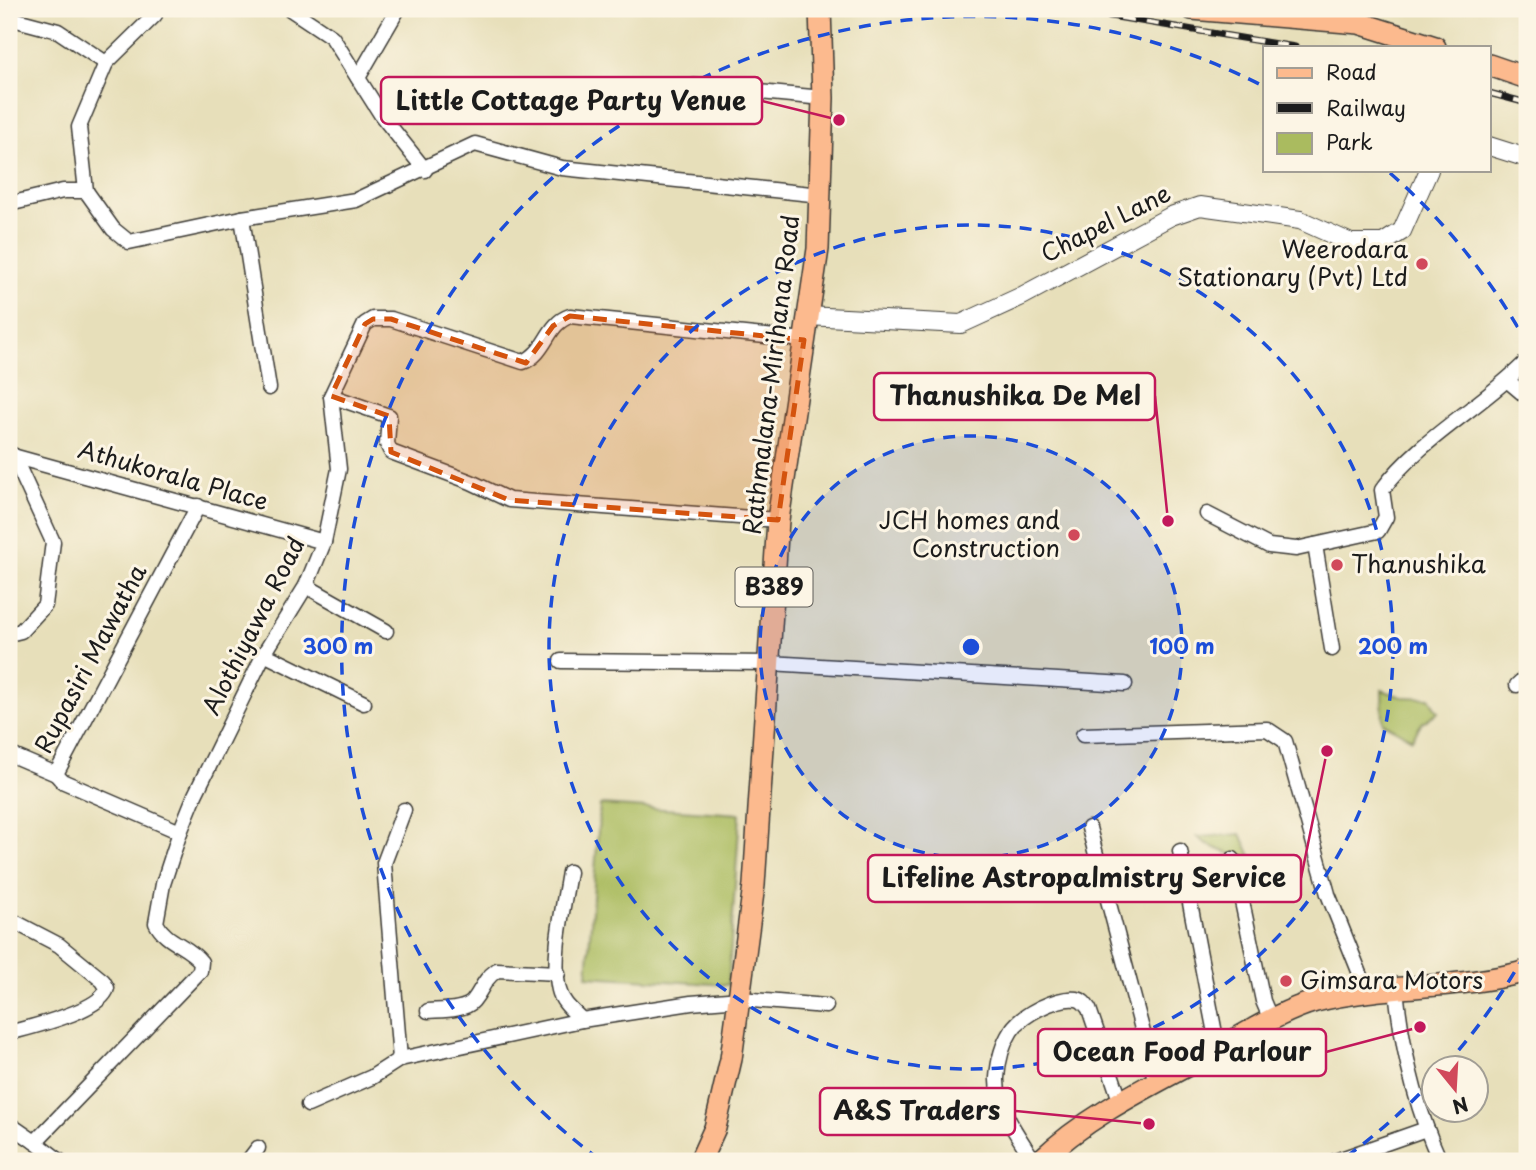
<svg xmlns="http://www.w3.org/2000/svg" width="1536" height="1170" viewBox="0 0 1536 1170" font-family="'Playpen Sans',sans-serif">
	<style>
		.green { fill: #aabb5f; stroke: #636c3e; stroke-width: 2 }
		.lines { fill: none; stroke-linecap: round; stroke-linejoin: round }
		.minor-casing { stroke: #3a3934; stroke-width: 17 }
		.tertiary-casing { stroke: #3a3934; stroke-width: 20 }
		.primary-casing { stroke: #3a3934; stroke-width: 24 }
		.minor { stroke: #fff; stroke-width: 14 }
		.tertiary { stroke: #fff; stroke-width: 18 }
		.primary { stroke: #fcba8e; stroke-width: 21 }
		.rail-casing { stroke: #1c1c1c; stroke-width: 7 }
		.rail { stroke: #fcf5e5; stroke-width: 4.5; stroke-dasharray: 13; stroke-linecap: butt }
		.marked { fill: #d4530e; fill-opacity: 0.2; stroke: #d4530e; stroke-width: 5; stroke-dasharray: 14 9; stroke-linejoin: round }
		.ring { fill: none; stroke: #1d4ed8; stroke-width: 3.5; stroke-dasharray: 12 9 }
		.poi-dot { fill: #d1495b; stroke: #fcf5e5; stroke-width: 2.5 }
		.labels { text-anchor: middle; stroke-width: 6; stroke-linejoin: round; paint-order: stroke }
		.shield { fill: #fcf5e5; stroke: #5f5d58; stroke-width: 2 }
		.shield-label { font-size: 23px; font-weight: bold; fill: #1c1c1c }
		.street-label { font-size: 24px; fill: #1c1c1c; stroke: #fcf5e5 }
		.poi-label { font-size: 24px; fill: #1c1c1c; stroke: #fcf5e5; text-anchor: end }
		.centre { fill: #1d4ed8; stroke: #fcf5e5; stroke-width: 3.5 }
		.ring-label { font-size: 21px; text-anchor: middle; font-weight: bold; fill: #1d4ed8; stroke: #fcf5e5; stroke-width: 6; stroke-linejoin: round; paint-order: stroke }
		.leader { fill: none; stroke: #c2185b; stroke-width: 2.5 }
		.callout-dot { fill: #c2185b; stroke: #fcf5e5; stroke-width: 2.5 }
		.callout { fill: #fcf5e5; stroke: #c2185b; stroke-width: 2.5 }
		.callout-label { font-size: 26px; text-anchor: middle; font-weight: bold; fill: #1c1c1c }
	</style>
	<rect width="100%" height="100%" fill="#fcf5e5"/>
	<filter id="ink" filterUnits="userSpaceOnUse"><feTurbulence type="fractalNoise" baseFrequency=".0143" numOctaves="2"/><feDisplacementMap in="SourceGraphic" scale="14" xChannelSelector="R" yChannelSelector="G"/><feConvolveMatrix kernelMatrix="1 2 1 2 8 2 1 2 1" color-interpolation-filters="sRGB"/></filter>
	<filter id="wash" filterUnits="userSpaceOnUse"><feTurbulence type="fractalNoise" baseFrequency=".00686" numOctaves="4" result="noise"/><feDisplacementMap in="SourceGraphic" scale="28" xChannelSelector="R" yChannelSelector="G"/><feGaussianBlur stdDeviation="1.57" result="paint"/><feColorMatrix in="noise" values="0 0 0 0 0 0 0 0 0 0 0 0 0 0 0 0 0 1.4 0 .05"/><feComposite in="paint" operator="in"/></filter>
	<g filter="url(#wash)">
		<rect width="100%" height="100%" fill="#e7dfba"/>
		<g class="green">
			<path d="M1382,690L1402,697L1429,698L1438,712L1422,723L1412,739L1383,723Z"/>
			<path d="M600,805L740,814L728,985L587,976Z"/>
			<path d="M1241,834L1251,856C1237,859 1207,846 1197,837Z"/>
		</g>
	</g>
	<g filter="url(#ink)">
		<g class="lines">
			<g class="minor-casing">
				<g id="minor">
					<path d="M290,9L332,37L382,116L425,170"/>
					<path d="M9,18L58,31L106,63"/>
					<path d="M358,78L398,9"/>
					<path d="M694,86L823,98"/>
					<path d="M86,191L79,127L106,63L155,15"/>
					<path d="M9,204L63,191H86L113,229L129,242L242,218L356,200L475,144L562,168L821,195"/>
					<path d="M242,218L269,388"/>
					<path d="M1508,381L1527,397"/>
					<path d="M331,396L389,416L387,444L391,452L471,482L509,500L778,520"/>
					<path d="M9,455L324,542"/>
					<path d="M1207,514L1269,546L1296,549L1378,531L1386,517L1382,490C1420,438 1482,407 1527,361"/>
					<path d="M1315,545L1332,649"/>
					<path d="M306,586L386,631"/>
					<path d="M9,634L21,631L45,605L53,542L13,455"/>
					<path d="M264,654L364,703"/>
					<path d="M561,661L770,663L1125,684"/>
					<path d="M1517,685L1527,676"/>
					<path d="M1083,735L1267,729L1285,741L1328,894L1367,991"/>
					<path d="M9,754L56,774"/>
					<path d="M1089,828L1156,1082"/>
					<path d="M180,832L195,795L264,654L306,586L324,542L339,469L331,396L365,324L373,319H391L523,362C547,353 546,324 570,316L804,340"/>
					<path d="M1180,851L1218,1049"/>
					<path d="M1233,859L1263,1001L1271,1020"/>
					<path d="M569,872C564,905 551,957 559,990C562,1003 573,1011 582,1020"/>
					<path d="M9,919L59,945L103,981L107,988C102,1011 30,1027 9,1033"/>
					<path d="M1396,989C1402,1049 1415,1106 1440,1161"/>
					<path d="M428,1011C440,1010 465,1011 473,1001C483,989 482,981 497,970L558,973"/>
					<path d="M400,1059L384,863L404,810"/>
					<path d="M308,1105L372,1077L400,1059L582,1020L691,1003L740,999L826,1006"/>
					<path d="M9,1124L35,1142"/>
					<path d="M60,1161L35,1142L200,971L201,962C188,945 166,943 156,923L163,884L180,832L62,781L56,774L198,506"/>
					<path d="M248,1161L258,1148"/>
					<path d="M1034,1161C1019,1137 996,1108 997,1078C998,1062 1002,1045 1011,1031C1021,1015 1057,996 1077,999C1083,1000 1086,1005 1089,1009L1121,1103"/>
					<path d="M1335,1161L1426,1129"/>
				</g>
			</g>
			<g class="tertiary-casing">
				<g id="tertiary">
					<path d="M1489,146L1527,158"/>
					<path d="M807,316L961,324L1022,296L1171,216L1200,206L1300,220L1351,243H1383L1402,231L1429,170"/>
				</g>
			</g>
			<g class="primary-casing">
				<g id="primary">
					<path d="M1192,9L1359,23L1435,47"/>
					<path d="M1489,65L1527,78"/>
					<path d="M700,1161L715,1128L731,1059L754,885L778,520L818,249L823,98L820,9"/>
					<path d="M1040,1161C1090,1113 1156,1083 1216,1050C1248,1033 1281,1011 1316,1001C1386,983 1458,990 1527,971"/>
				</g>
			</g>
			<use href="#minor" class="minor"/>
			<use href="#tertiary" class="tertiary"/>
			<use href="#primary" class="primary"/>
			<g class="rail-casing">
				<g id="rail">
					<path d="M1069,9L1295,47"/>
					<path d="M1489,93L1527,103"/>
				</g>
			</g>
			<use href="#rail" class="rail"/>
		</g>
	</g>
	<path class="marked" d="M570,316L804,340L778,520L509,500L391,452L389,416L331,396L365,324L373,319H391L526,363L553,326Z"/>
	<circle cx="971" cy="647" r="211" fill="#1d4ed8" fill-opacity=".12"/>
	<g class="ring">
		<circle cx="971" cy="647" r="211"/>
		<circle cx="971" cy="647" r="422"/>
		<path d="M1525 954A633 633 0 0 1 1445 1066M1434 1079A633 633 0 0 1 1343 1159M599 1159A633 633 0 0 1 1263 86M1390 173A633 633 0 0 1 1525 340"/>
	</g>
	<g class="poi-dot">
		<circle cx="1422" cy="264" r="7"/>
		<circle cx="1074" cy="535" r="7"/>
		<circle cx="1337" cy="565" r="7"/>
		<circle cx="1286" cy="981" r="7"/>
	</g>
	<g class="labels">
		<rect class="shield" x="735.5" y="567.5" width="77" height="39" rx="5"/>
		<g class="shield-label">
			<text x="774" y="595">B389</text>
		</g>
		<g class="street-label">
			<text transform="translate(1106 224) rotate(-27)" y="8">Chapel Lane</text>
			<text transform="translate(772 375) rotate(-83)" y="8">Rathmalana-Mirihana Road</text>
			<text transform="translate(173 476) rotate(16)" y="8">Athukorala Place</text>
			<text transform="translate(254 626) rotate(-63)" y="8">Alothiyawa Road</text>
			<text transform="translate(91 659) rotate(-62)" y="8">Rupasiri Mawatha</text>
		</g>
		<g class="poi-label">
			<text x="1408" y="258">Weerodara<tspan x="1408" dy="28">Stationary (Pvt) Ltd</tspan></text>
			<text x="1060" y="529">JCH homes and<tspan x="1060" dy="28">Construction</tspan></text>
			<text x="1351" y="573" text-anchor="start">Thanushika</text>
			<text x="1300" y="989" text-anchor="start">Gimsara Motors</text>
		</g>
	</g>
	<circle cx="971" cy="647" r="10" class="centre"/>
	<g class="ring-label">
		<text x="1182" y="654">100 m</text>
		<text x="1393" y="654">200 m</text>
		<text x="338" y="654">300 m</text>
	</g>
	<path class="leader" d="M839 120L762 101M1168 521L1155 396M1327 751L1301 878M1420 1027L1326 1052M1149 1124L1015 1111"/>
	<g class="callout-dot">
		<circle cx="839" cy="120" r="7"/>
		<circle cx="1168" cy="521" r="7"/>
		<circle cx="1327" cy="751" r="7"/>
		<circle cx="1420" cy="1027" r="7"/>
		<circle cx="1149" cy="1124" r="7"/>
	</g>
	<g class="callout">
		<rect x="381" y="77" width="381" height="47" rx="7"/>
		<rect x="874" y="373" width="281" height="47" rx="7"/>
		<rect x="868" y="855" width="433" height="47" rx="7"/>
		<rect x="1038" y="1029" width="288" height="47" rx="7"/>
		<rect x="820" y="1088" width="195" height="47" rx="7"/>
	</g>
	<g class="callout-label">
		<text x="571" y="110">Little Cottage Party Venue</text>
		<text x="1015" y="405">Thanushika De Mel</text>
		<text x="1084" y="887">Lifeline Astropalmistry Service</text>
		<text x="1182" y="1061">Ocean Food Parlour</text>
		<text x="917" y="1120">A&amp;S Traders</text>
	</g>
	<rect width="1536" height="1170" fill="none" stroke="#fcf5e5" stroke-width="35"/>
	<rect x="1263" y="46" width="228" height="126" fill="#fcf5e5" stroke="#a29e95" stroke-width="2"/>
	<rect x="1277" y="68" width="35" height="10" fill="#fcba8e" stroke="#a29e95" stroke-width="2"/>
	<text x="1326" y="80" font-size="21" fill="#1c1c1c">Road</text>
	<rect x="1277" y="103" width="35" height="10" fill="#1c1c1c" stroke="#a29e95" stroke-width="2"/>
	<text x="1326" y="116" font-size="21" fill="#1c1c1c">Railway</text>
	<rect x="1277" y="133" width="35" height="21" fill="#aabb5f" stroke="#a29e95" stroke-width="2"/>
	<text x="1326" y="150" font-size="21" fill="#1c1c1c">Park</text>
	<g transform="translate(1455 1089) rotate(162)"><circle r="33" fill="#fcf5e5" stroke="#a29e95" stroke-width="2"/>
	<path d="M0-5L12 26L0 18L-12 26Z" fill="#d1495b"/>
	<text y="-10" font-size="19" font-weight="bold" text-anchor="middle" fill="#1c1c1c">N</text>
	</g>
</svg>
